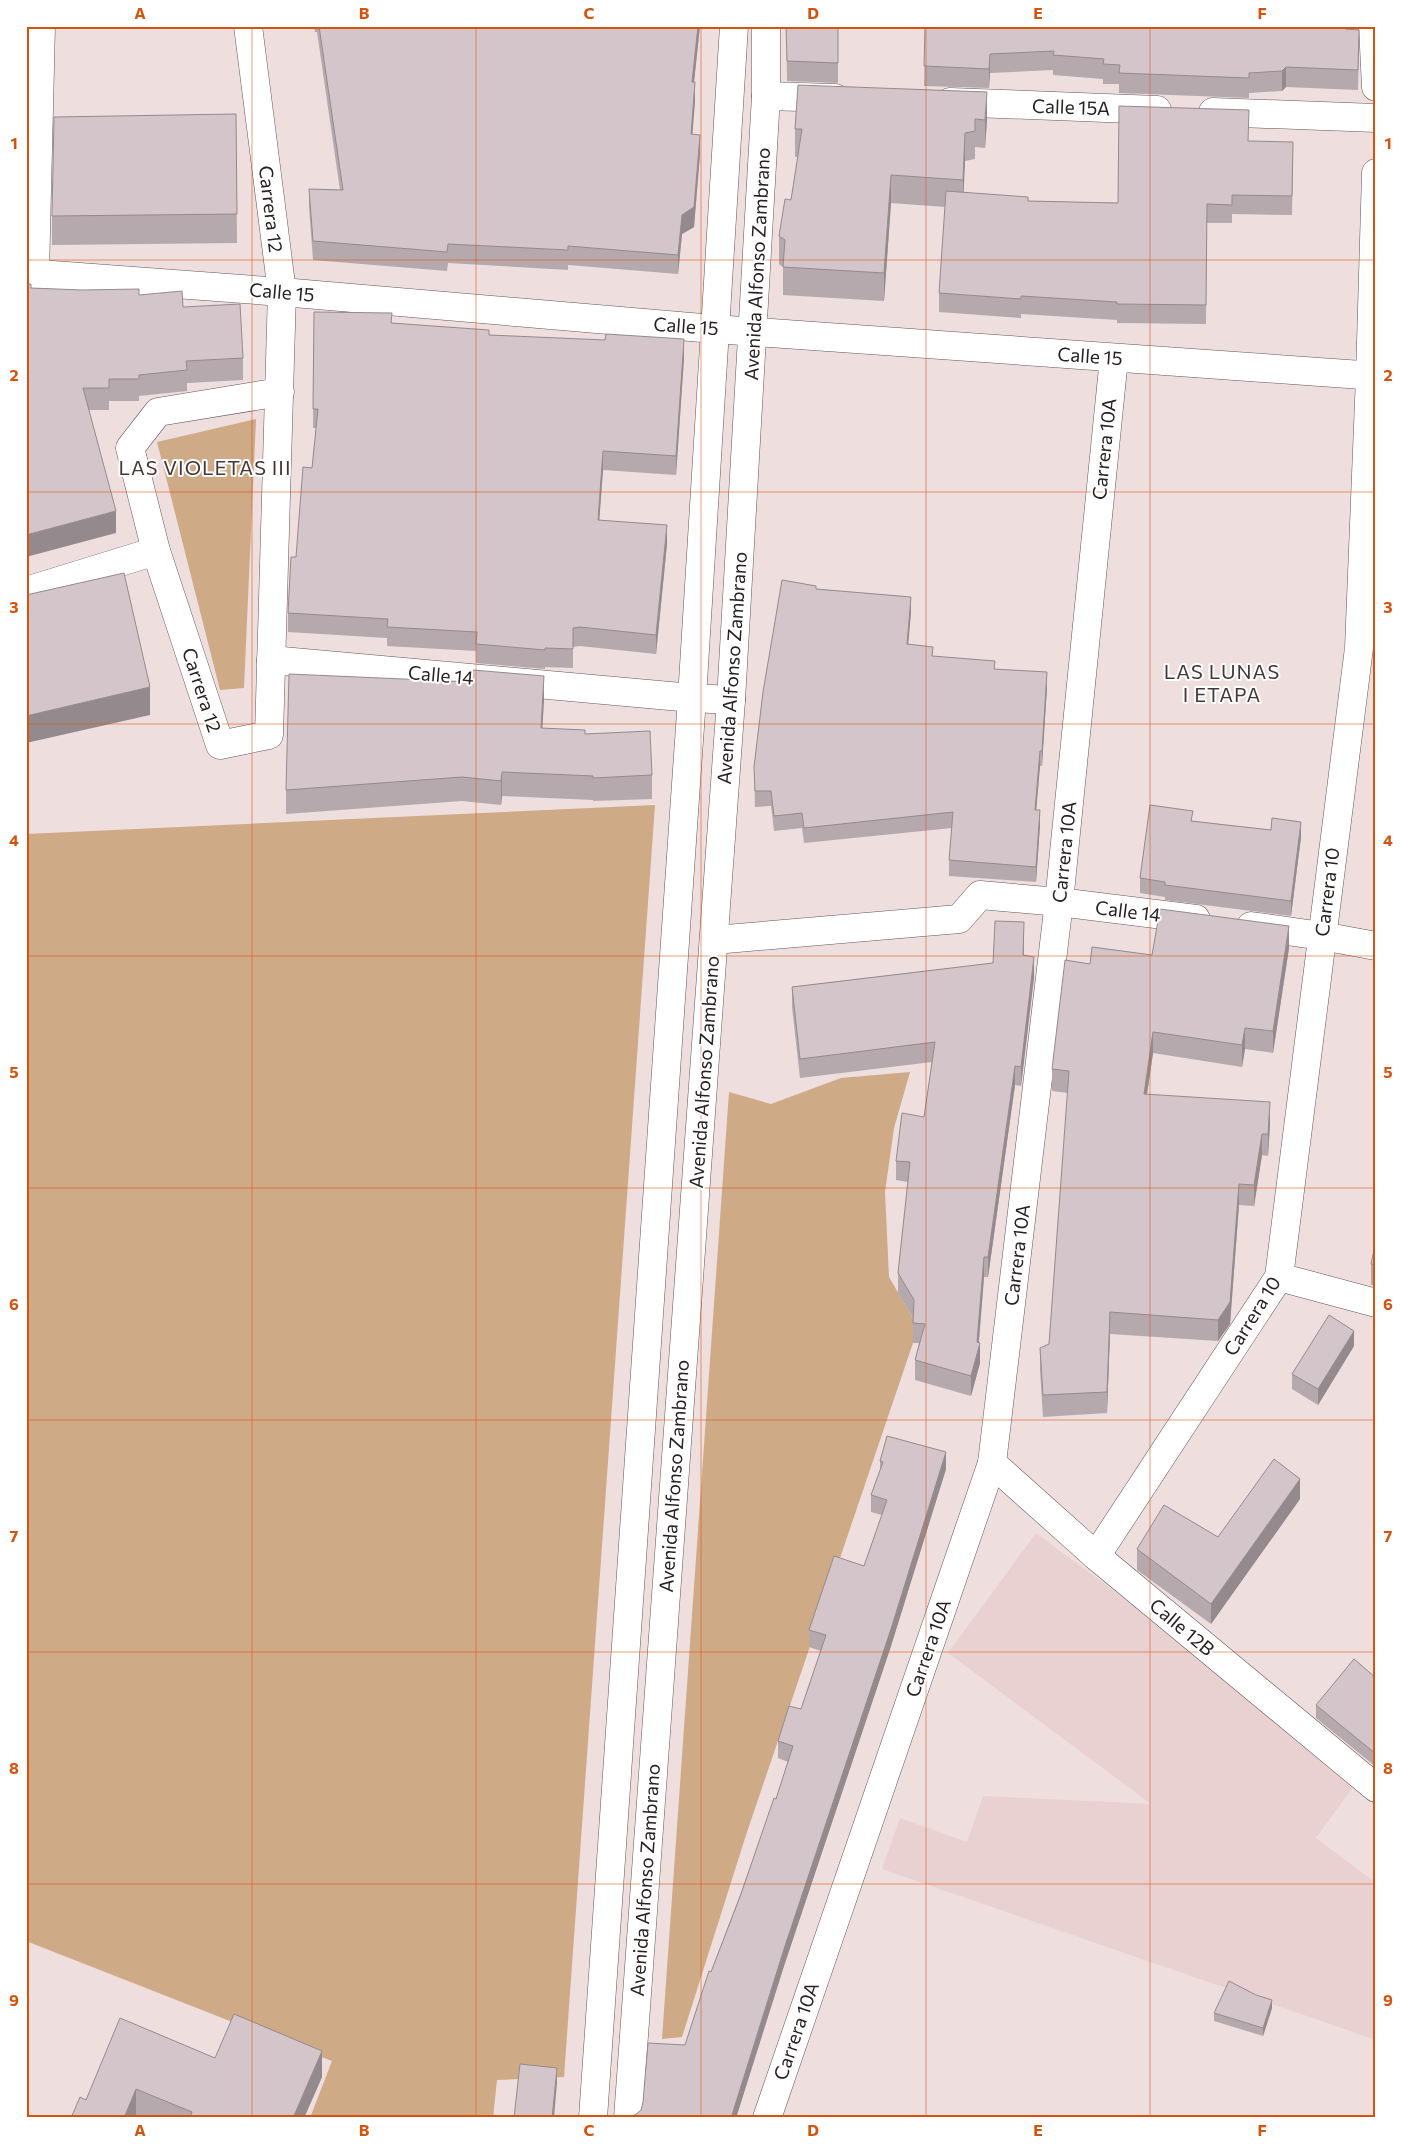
<svg xmlns="http://www.w3.org/2000/svg" width="1402" height="2144" viewBox="0 0 1402 2144" font-family="Commissioner,sans-serif">
	<style>
		.built { fill: #ead1d1 }
		.green { fill: #cfaa86 }
		.lines { fill: none; stroke-linecap: round; stroke-linejoin: round }
		.minor-casing { stroke: #645656; stroke-width: 29 }
		.minor { stroke: #fff; stroke-width: 28 }
		.wall { fill: #b6a9ae }
		.shaded-wall { fill: #948a8d }
		.building { fill: #d4c5ca; stroke: #948a8d }
		.grid { fill: none; stroke: #d5530e; stroke-width: 1; stroke-opacity: 0.55 }
		.labels { text-anchor: middle; stroke-width: 4; stroke-linejoin: round; paint-order: stroke }
		.street-label { font-size: 19px; fill: #272121; stroke: #fff }
		.neighbourhood-label { font-size: 20px; letter-spacing: 1px; fill: #443737; stroke: #fff }
		.neatline { fill: none; stroke: #d5530e; stroke-width: 2 }
		.grid-label { font-size: 16px; text-anchor: middle; font-weight: bold; fill: #d5530e }
	</style>
	<rect width="100%" height="100%" fill="#eededd"/>
	<path class="built" d="M1036,1533L1362,1775L1316,1838L1376,1883V2040L882,1869L900,1818L967,1842L983,1796L1151,1804L948,1653Z"/>
	<g class="green">
		<path d="M256,419L244,688L220,690L157,442Z"/>
		<path d="M655,805L564,2077L497,2080L493,2118H310L332,2061L26,1941V834Z"/>
		<path d="M910,1072L894,1128L885,1192L889,1277L914,1320L913,1343L747,1832L682,2037L662,2039L729,1092L771,1104L841,1078Z"/>
	</g>
	<g class="lines">
		<g class="minor-casing">
			<g id="minor">
				<path d="M248,26L282,292L269,735L220,745L156,551L130,448L158,412L280,392"/>
				<path d="M1373,26L1376,87"/>
				<path d="M766,96L835,98"/>
				<path d="M950,102L1157,110"/>
				<path d="M1213,112L1376,118"/>
				<path d="M26,273L282,292L714,329L1376,376"/>
				<path d="M35,274L41,26"/>
				<path d="M26,591L156,551"/>
				<path d="M271,660L692,698L731,700"/>
				<path d="M1251,926L1322,936L1376,946"/>
				<path d="M714,940L959,919L980,895L1059,902L1196,919"/>
				<path d="M1279,1277L1376,1303"/>
				<path d="M992,1463L1096,1556L1376,1788"/>
				<path d="M1096,1556L1279,1277L1359,648L1370,376L1376,173"/>
				<path d="M593,2118L692,698L734,26"/>
				<path d="M628,2118L731,700L766,96V26"/>
				<path d="M767,2118L992,1463L1059,902L1114,358"/>
			</g>
		</g>
		<use href="#minor" class="minor"/>
	</g>
	<g class="wall">
		<path d="M314,26H700L694,82L695,101L692,134L700,154L694,227L682,234L678,274L568,265V270L448,263L447,271L313,260L309,208V189L340,190L317,32H315Z"/>
		<path d="M786,26H838V83L787,81Z"/>
		<path d="M925,26H1346V29L1359,49L1358,90L1286,87L1282,91L1249,93V98L1119,93V84H1103V79L1053,75V70L990,73L989,88L924,86Z"/>
		<path d="M798,85L987,120L985,148L975,147V159L965,161L963,193L1028,201L1118,203L1249,141L1293,160L1292,215L1232,214V223H1207L1206,324L1117,323V320L1021,314V318L939,312V293L945,207L891,203L884,301L783,295V267L779,264V236L791,200L798,157H795V129Z"/>
		<path d="M236,114L237,243L52,245V216Z"/>
		<path d="M31,288L139,295L183,307L243,358V380L187,383V391L139,396V401H109V410H89L116,533Z"/>
		<path d="M314,312L392,323L684,358L676,475L603,470L599,520L667,544L656,654L580,646L573,647V668L545,667V669L476,663V651L387,646V638L288,632V613L296,557L312,468L316,428H313Z"/>
		<path d="M816,589L911,612L908,644L933,656L995,669L1047,687L1042,766H1040L1036,810L1040,825L1036,882L949,876V860L952,828L804,843L802,828L774,831L771,806L755,807L754,767Z"/>
		<path d="M544,700L542,728L585,734L652,775V799L593,801V800L502,796L501,805L462,801L286,814V790Z"/>
		<path d="M1193,821L1271,830L1301,837L1291,916L1165,900V897L1140,893V878Z"/>
		<path d="M1024,942V955L1034,977L1021,1086L1015,1085L988,1277H984L979,1343L980,1363L971,1396L915,1380V1360L919,1343H913V1318L898,1293V1273L908,1182L896,1180V1161L924,1117L932,1062L800,1078L792,1007V987L993,963Z"/>
		<path d="M1289,948L1273,1053L1245,1049L1242,1067L1153,1053L1147,1094L1270,1124L1268,1156L1262,1155L1254,1206L1239,1205L1230,1324L1218,1341L1110,1334L1107,1413L1043,1417L1040,1370V1348L1049,1344L1068,1093L1052,1091V1069L1090,964L1152,955Z"/>
		<path d="M1376,1241V1285H1371V1264Z"/>
		<path d="M1354,1346L1318,1405L1292,1389V1374Z"/>
		<path d="M880,1461L946,1469L891,1646L784,1966L736,2118L635,2115L641,2110L685,2045L711,1972L776,1799L788,1762L778,1758V1741L801,1709L821,1651L809,1647V1630L864,1566L882,1515L871,1512V1495L880,1471Z"/>
		<path d="M1300,1499L1211,1624L1137,1570V1549L1218,1537Z"/>
		<path d="M1376,1678V1767L1316,1718V1705Z"/>
		<path d="M1272,2008L1263,2036L1214,2021V2013Z"/>
		<path d="M215,2058L322,2077L304,2118H144L136,2115L86,2100Z"/>
	</g>
	<g class="shaded-wall">
		<path d="M698,26H700L692,101V82Z"/>
		<path d="M990,54V73L989,88V69Z"/>
		<path d="M1286,67V87L1282,91V71Z"/>
		<path d="M695,82V101L691,153V134Z"/>
		<path d="M987,92V120L985,148V120Z"/>
		<path d="M965,133V161L963,208V180Z"/>
		<path d="M700,135V154L694,227L682,234L678,274V255L682,215Z"/>
		<path d="M891,175V203L884,301V273Z"/>
		<path d="M684,339V358L676,475V456Z"/>
		<path d="M603,451V470L598,539V520Z"/>
		<path d="M116,511V533L26,557V535Z"/>
		<path d="M667,525V544L656,654V635Z"/>
		<path d="M911,597V612L907,659V644Z"/>
		<path d="M1047,672V687L1042,766V751Z"/>
		<path d="M544,676V700L541,752V728Z"/>
		<path d="M150,687V715L26,743V716Z"/>
		<path d="M1040,751V766L1035,825V810Z"/>
		<path d="M502,772V796L501,805V781Z"/>
		<path d="M1040,810V825L1036,882V867Z"/>
		<path d="M1301,822V837L1291,916V901Z"/>
		<path d="M1024,922V942L1023,975V955Z"/>
		<path d="M1289,926V948L1273,1053V1031Z"/>
		<path d="M1034,957V977L1021,1086V1067Z"/>
		<path d="M1245,1028V1049L1242,1067V1045Z"/>
		<path d="M1153,1032V1053L1144,1115V1094Z"/>
		<path d="M1015,1066V1085L988,1277V1257Z"/>
		<path d="M1270,1102V1124L1268,1156V1134Z"/>
		<path d="M1262,1134V1155L1254,1206V1185Z"/>
		<path d="M1239,1184V1205L1230,1324L1218,1341V1320Z"/>
		<path d="M984,1257V1277L978,1350L980,1343V1363L971,1396V1376L977,1342Z"/>
		<path d="M1110,1312V1334L1107,1413V1392Z"/>
		<path d="M1354,1331V1346L1318,1405V1389Z"/>
		<path d="M946,1452V1469L891,1646L784,1966L736,2118H731L784,1949Z"/>
		<path d="M1300,1479V1499L1211,1624V1604Z"/>
		<path d="M1272,2000V2008L1263,2036V2028Z"/>
		<path d="M322,2051V2077L304,2118H293Z"/>
		<path d="M557,2068V2083L554,2118H552Z"/>
		<path d="M136,2089V2115L135,2118H124Z"/>
	</g>
	<g class="building">
		<path d="M319,26H698L692,82H695L691,134L700,135L694,207L682,215L678,255L568,246V250L448,244L447,252L313,241L309,189L343,190Z"/>
		<path d="M786,26H838V63L787,61Z"/>
		<path d="M925,26H1345V29L1359,30L1358,70L1286,67L1282,71L1249,73V78L1119,73L1120,65L1103,64L1104,59L1053,55L1054,51L990,54L989,69L924,66Z"/>
		<path d="M798,85L987,92L985,120L975,119V131L965,133L963,180L891,175L884,273L783,267L785,240L779,236L785,199L791,200L802,129H795Z"/>
		<path d="M1119,106L1249,110L1248,141L1293,142L1292,196L1232,195V205L1207,204L1206,305L1117,304V302L1021,296V299L939,293L946,191L1028,197V201L1118,203Z"/>
		<path d="M236,114L237,214L52,216L54,117Z"/>
		<path d="M26,284H31V288L82,290L139,289V295L182,291L183,307L240,304L243,358L186,361L187,370L139,375V379H109V388H83L116,511L26,535Z"/>
		<path d="M314,312L392,313L391,323L489,330V335L605,340L606,334L684,339L676,456L603,451L598,520L667,525L656,635L580,627L573,628V649L545,648V650L476,644L477,632L387,627L388,619L288,613L291,557H296L303,467L312,468L318,409H313Z"/>
		<path d="M124,573L150,687L26,716V595Z"/>
		<path d="M782,580L816,586V589L911,597L907,644L933,647L932,656L995,661L994,669L1047,672L1042,751H1040L1035,810H1040L1036,867L949,860L953,812L804,828L802,813L774,816L771,791H755L754,767L763,692Z"/>
		<path d="M473,670L544,676L541,728L585,730V734L650,731L652,775L593,778V776L502,772L501,781L462,777L286,790L289,674L472,682Z"/>
		<path d="M1150,805L1193,811L1191,821L1271,830L1272,818L1301,822L1291,901L1165,885V882L1140,878Z"/>
		<path d="M1160,909L1289,926L1273,1031L1245,1028L1242,1045L1153,1032L1144,1094L1270,1102L1268,1134H1262L1254,1185L1239,1184L1230,1302L1218,1320L1110,1312L1107,1392L1043,1395L1040,1348L1049,1344L1069,1071L1052,1069L1065,960L1090,964L1092,947L1152,955Z"/>
		<path d="M995,921L1024,922L1023,955L1034,957L1021,1067L1015,1066L988,1257H984L977,1342L980,1343L971,1376L915,1360L925,1324L913,1323L914,1300L898,1273L910,1162L896,1161L902,1113L924,1117L935,1042L800,1059L792,987L993,963Z"/>
		<path d="M1376,1241V1265L1371,1264Z"/>
		<path d="M1329,1315L1354,1331L1318,1389L1292,1374Z"/>
		<path d="M887,1436L946,1452L891,1629L784,1949L731,2118H629V2116L635,2115L641,2110L643,2102L648,2043L685,2045L709,1971L711,1972L741,1894L774,1798L776,1799L793,1746L778,1741L789,1706L801,1709L826,1635L809,1630L834,1556L864,1566L887,1500L871,1495L883,1462L880,1461Z"/>
		<path d="M1274,1459L1300,1479L1211,1604L1137,1549L1164,1505L1218,1537Z"/>
		<path d="M1354,1659L1376,1678V1754L1316,1705Z"/>
		<path d="M1229,1981L1256,1995L1272,2000L1263,2028L1214,2013Z"/>
		<path d="M234,2014L322,2051L293,2118H190L192,2112L136,2089L124,2118H71L80,2097L86,2100L120,2018L215,2058Z"/>
		<path d="M520,2064L557,2068L552,2118H514Z"/>
	</g>
	<path class="grid" d="M252,26V2118M476,26V2118M701,26V2118M926,26V2118M1150,26V2118M26,260H1376M26,492H1376M26,724H1376M26,956H1376M26,1188H1376M26,1420H1376M26,1652H1376M26,1884H1376"/>
	<g class="labels">
		<g class="street-label">
			<text transform="translate(1071 107) rotate(2)" y="7">Calle 15A</text>
			<text transform="translate(271 209) rotate(83)" y="7">Carrera 12</text>
			<text transform="translate(757 264) rotate(-87)" y="7">Avenida Alfonso Zambrano</text>
			<text transform="translate(282 292) rotate(5)" y="7">Calle 15</text>
			<text transform="translate(686 326) rotate(4)" y="7">Calle 15</text>
			<text transform="translate(1090 356) rotate(4)" y="7">Calle 15</text>
			<text transform="translate(1104 449) rotate(-84)" y="7">Carrera 10A</text>
			<text transform="translate(732 668) rotate(-86)" y="7">Avenida Alfonso Zambrano</text>
			<text transform="translate(441 675) rotate(5)" y="7">Calle 14</text>
			<text transform="translate(202 690) rotate(72)" y="7">Carrera 12</text>
			<text transform="translate(1064 852) rotate(-84)" y="7">Carrera 10A</text>
			<text transform="translate(1327 892) rotate(-83)" y="7">Carrera 10</text>
			<text transform="translate(1128 911) rotate(7)" y="7">Calle 14</text>
			<text transform="translate(704 1072) rotate(-86)" y="7">Avenida Alfonso Zambrano</text>
			<text transform="translate(1017 1255) rotate(-83)" y="7">Carrera 10A</text>
			<text transform="translate(1252 1316) rotate(-58)" y="7">Carrera 10</text>
			<text transform="translate(674 1476) rotate(-86)" y="7">Avenida Alfonso Zambrano</text>
			<text transform="translate(1182 1627) rotate(40)" y="7">Calle 12B</text>
			<text transform="translate(928 1648) rotate(-71)" y="7">Carrera 10A</text>
			<text transform="translate(645 1880) rotate(-86)" y="7">Avenida Alfonso Zambrano</text>
			<text transform="translate(796 2031) rotate(-71)" y="7">Carrera 10A</text>
		</g>
		<g class="neighbourhood-label">
			<text x="205" y="475">LAS VIOLETAS III</text>
			<text x="1222" y="679">LAS LUNAS<tspan x="1222" dy="23">I ETAPA</tspan></text>
		</g>
	</g>
	<rect width="1402" height="2144" fill="none" stroke="#ffffff" stroke-width="55"/>
	<rect x="28" y="28" width="1346" height="2088" class="neatline"/>
	<g class="grid-label">
		<text x="140" y="19">A</text>
		<text x="364" y="19">B</text>
		<text x="589" y="19">C</text>
		<text x="813" y="19">D</text>
		<text x="1038" y="19">E</text>
		<text x="1262" y="19">F</text>
		<text x="14" y="149">1</text>
		<text x="1388" y="149">1</text>
		<text x="14" y="381">2</text>
		<text x="1388" y="381">2</text>
		<text x="14" y="613">3</text>
		<text x="1388" y="613">3</text>
		<text x="14" y="846">4</text>
		<text x="1388" y="846">4</text>
		<text x="14" y="1078">5</text>
		<text x="1388" y="1078">5</text>
		<text x="14" y="1310">6</text>
		<text x="1388" y="1310">6</text>
		<text x="14" y="1542">7</text>
		<text x="1388" y="1542">7</text>
		<text x="14" y="1774">8</text>
		<text x="1388" y="1774">8</text>
		<text x="14" y="2006">9</text>
		<text x="1388" y="2006">9</text>
		<text x="140" y="2136">A</text>
		<text x="364" y="2136">B</text>
		<text x="589" y="2136">C</text>
		<text x="813" y="2136">D</text>
		<text x="1038" y="2136">E</text>
		<text x="1262" y="2136">F</text>
	</g>
</svg>
